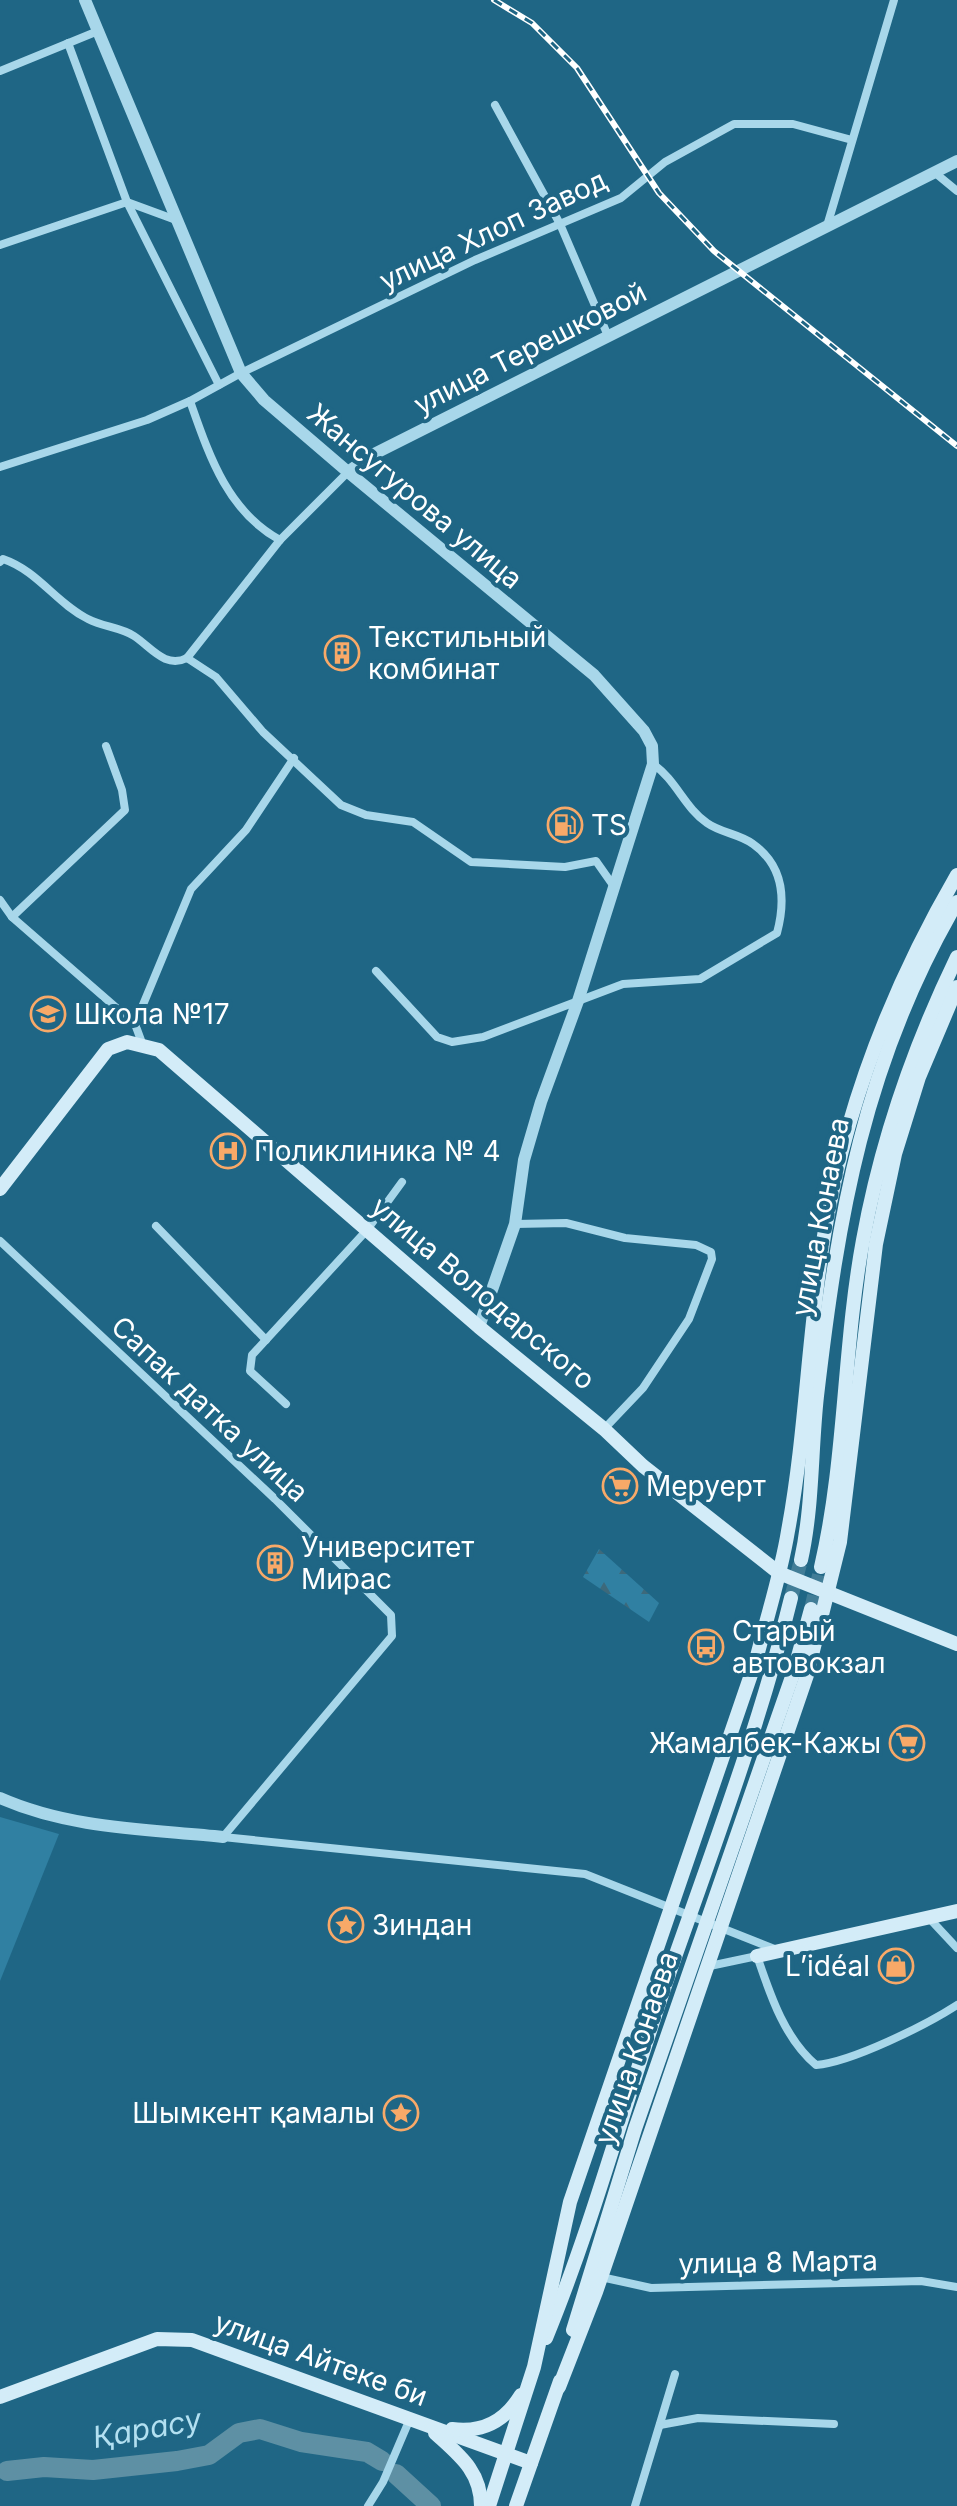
<svg xmlns="http://www.w3.org/2000/svg" width="957" height="2506" viewBox="0 0 957 2506" font-family="Inter,sans-serif">
	<style>
		.forest { fill: url(#forest-firs) }
		.park { fill: #3080a2 }
		.lines { fill: none; stroke-linecap: round; stroke-linejoin: round }
		.river { stroke: #5e90a4; stroke-width: 20 }
		.secondary-tunnel { stroke: #417d97; stroke-width: 14; stroke-dasharray: 14 7; stroke-linecap: butt }
		.minor { stroke: #a8d7ea; stroke-width: 8 }
		.tertiary { stroke: #a8d7ea; stroke-width: 12 }
		.secondary { stroke: #d3ecf8; stroke-width: 14 }
		.rail-casing { stroke: #fff; stroke-width: 6 }
		.rail { stroke: #1f6685; stroke-width: 3; stroke-dasharray: 9; stroke-linecap: butt }
		.labels { text-anchor: middle; stroke-width: 8; stroke-linejoin: round; paint-order: stroke }
		.street-label { font-size: 28px; fill: #fff; stroke: #1f6685 }
		.poi-label { font-size: 28px; fill: #fff; stroke: #1f6685; text-anchor: start }
		.water-label { font-size: 30px; font-style: italic; fill: #b3e0f1; stroke: #1f6685 }
	</style>
	<defs>
		<pattern id="forest-firs" width="22" height="20" patternUnits="userSpaceOnUse" patternTransform="scale(2)"><rect width="22" height="20" fill="#3080a2"/><path d="M5 1l3.5 6h-7zM16 11l3.5 6h-7z" fill="#3d697b"/></pattern>
	</defs>
	<rect width="100%" height="100%" fill="#1f6685"/>
	<path class="forest" d="M599,1549L659,1603L649,1622L583,1577Z"/>
	<path class="park" d="M0,1817L59,1834L0,1981Z"/>
	<g class="lines">
		<g class="river">
			<path d="M7,2471L44,2467L93,2470L177,2461L209,2455L239,2433L260,2429L301,2442L367,2452L382,2461"/>
			<path d="M396,2474L431,2506"/>
		</g>
		<g class="secondary-tunnel">
			<path d="M791,1598L801,1560"/>
			<path d="M811,1609L821,1567"/>
		</g>
		<g class="minor">
			<path d="M68,43L127,202L219,385"/>
			<path d="M0,71L98,31"/>
			<path d="M495,105L560,224L608,336"/>
			<path d="M934,172L957,191"/>
			<path d="M827,226L894,0"/>
			<path d="M0,245L127,202L176,220"/>
			<path d="M190,401C209,455 227,511 280,540"/>
			<path d="M0,467L147,420L190,401L241,373L475,260L621,198L665,162L734,124H793L852,140"/>
			<path d="M0,562L3,559C38,571 56,603 88,619C103,627 120,627 134,636C151,647 165,669 187,658"/>
			<path d="M187,658L216,677L263,732L341,805L366,815L413,822L471,862L565,867L596,861L615,888"/>
			<path d="M187,658L280,540L348,472"/>
			<path d="M0,900L12,917L135,1024L142,1043"/>
			<path d="M12,917L125,810L122,790L106,746"/>
			<path d="M376,971L437,1037L452,1042L483,1037L623,984L700,979L777,933C786,899 784,866 753,844C740,834 721,833 707,823C685,808 676,780 653,764"/>
			<path d="M135,1024L191,889L246,830L294,758"/>
			<path d="M515,1224L566,1223L625,1238L696,1245L711,1252L712,1259L689,1319L643,1388L604,1429"/>
			<path d="M156,1226L266,1340"/>
			<path d="M0,1241L275,1499L391,1615L392,1636L223,1837"/>
			<path d="M286,1404L250,1371L252,1355L367,1230L402,1182"/>
			<path d="M223,1837L585,1874L777,1950"/>
			<path d="M929,1918L957,1948"/>
			<path d="M705,1967L757,1956C770,1994 784,2038 816,2065C852,2062 926,2025 957,2005"/>
			<path d="M601,2277L651,2288L921,2281L957,2287"/>
			<path d="M660,2425L698,2418L834,2424"/>
			<path d="M368,2506L383,2482L409,2421"/>
			<path d="M635,2506L675,2374"/>
		</g>
		<g class="tertiary">
			<path d="M85,0L241,373L264,400L348,472L594,675L644,731L652,746L653,764L578,1001L541,1102L524,1160L515,1224L479,1327"/>
			<path d="M348,472L372,455L957,161"/>
			<path d="M0,1798C70,1829 147,1829 223,1837"/>
		</g>
		<g class="secondary">
			<path d="M0,1189L108,1049L127,1042L159,1050L479,1327L604,1429L643,1466L779,1573L957,1644"/>
			<path d="M801,1560C813,1506 811,1451 817,1396C838,1216 864,1061 957,902"/>
			<path d="M821,1567C846,1460 843,1348 863,1240C881,1141 913,1048 957,957"/>
			<path d="M757,1956L957,1911"/>
			<path d="M573,2330L635,2129L794,1671L811,1609"/>
			<path d="M546,2338C597,2214 630,2083 675,1957C717,1838 761,1720 791,1598"/>
			<path d="M559,2387L596,2292L807,1675L840,1542L876,1244L895,1154L919,1077L957,987"/>
			<path d="M0,2397L157,2339L192,2340L531,2463"/>
			<path d="M452,2429C483,2433 505,2421 521,2395"/>
			<path d="M435,2433C459,2455 481,2471 481,2506"/>
			<path d="M489,2506L534,2367L570,2202L756,1660C767,1617 781,1574 788,1531C806,1434 808,1334 824,1236C845,1108 892,987 957,875"/>
			<path d="M516,2506L560,2381"/>
		</g>
		<g class="rail-casing">
			<path id="rail" d="M494,0L532,23L577,68L659,193L714,251L957,446"/>
		</g>
		<use href="#rail" class="rail"/>
	</g>
	<defs>
		<g id="building-ring" transform="scale(1.8)"><circle r="9.5" fill="#1f6685" stroke="#f8a968" stroke-width="1.5"/><path d="M-4-6H4V6H1V3H-1V6H-4ZM-2.5-4.3h1.7v1.8h-1.7ZM.8-4.3h1.7v1.8H.8ZM-2.5-1h1.7V.8h-1.7ZM.8-1h1.7V.8H.8Z" fill="#f8a968"/></g>
		<g id="fuel-ring" transform="scale(1.8)"><circle r="9.5" fill="#1f6685" stroke="#f8a968" stroke-width="1.5"/><path d="M-5.5-6h7V0h2V4h1.3V-2.5L3-4.5l.8-.8L6-3V5H2.5V1h-1V6h-7ZM-4.2-4.7v3.2H.2V-4.7Z" fill="#f8a968"/></g>
		<g id="school-ring" transform="scale(1.8)"><circle r="9.5" fill="#1f6685" stroke="#f8a968" stroke-width="1.5"/><path d="M0-5L7-2L0 1L-7-2ZM-4 1L0 2.5L4 1V4Q0 6-4 4Z" fill="#f8a968"/></g>
		<g id="hospital-ring" transform="scale(1.8)"><circle r="9.5" fill="#1f6685" stroke="#f8a968" stroke-width="1.5"/><path d="M-5-5h3v3.5h4V-5h3V5h-3V1.5h-4V5h-3Z" fill="#f8a968"/></g>
		<g id="supermarket-ring" transform="scale(1.8)"><circle r="9.5" fill="#1f6685" stroke="#f8a968" stroke-width="1.5"/><path d="M-6-5.5h2.5l.6 2H6L4.5 2H-2.5L-4.4-4H-6ZM-1.5 3.2a1.3 1.3 0 1 0 .1 0ZM3 3.2a1.3 1.3 0 1 0 .1 0Z" fill="#f8a968"/></g>
		<g id="bus-ring" transform="scale(1.8)"><circle r="9.5" fill="#1f6685" stroke="#f8a968" stroke-width="1.5"/><path d="M-5-6H5V4H4V6H2V4H-2V6H-4V4H-5ZM-3.5-4V0h7V-4ZM-3.5 1.2v1.5H-2V1.2ZM2 1.2v1.5H3.5V1.2Z" fill="#f8a968"/></g>
		<g id="sight-ring" transform="scale(1.8)"><circle r="9.5" fill="#1f6685" stroke="#f8a968" stroke-width="1.5"/><path d="M0-6L1.8-2.2L6-1.7L2.9 1.2L3.7 5.4L0 3.3L-3.7 5.4L-2.9 1.2L-6-1.7L-1.8-2.2Z" fill="#f8a968"/></g>
		<g id="shop-ring" transform="scale(1.8)"><circle r="9.5" fill="#1f6685" stroke="#f8a968" stroke-width="1.5"/><path d="M-5-2.5h2.3a2.7 3.5 0 0 1 5.4 0H5L5.5 6h-11ZM-1.5-2.5h3a1.5 2.3 0 0 0-3 0Z" fill="#f8a968"/></g>
	</defs>
	<g fill-rule="evenodd">
		<use href="#building-ring" x="342" y="653"/>
		<use href="#fuel-ring" x="565" y="825"/>
		<use href="#school-ring" x="48" y="1014"/>
		<use href="#hospital-ring" x="228" y="1151"/>
		<use href="#supermarket-ring" x="620" y="1486"/>
		<use href="#building-ring" x="275" y="1563"/>
		<use href="#bus-ring" x="706" y="1647"/>
		<use href="#supermarket-ring" x="907" y="1743"/>
		<use href="#sight-ring" x="346" y="1925"/>
		<use href="#shop-ring" x="896" y="1966"/>
		<use href="#sight-ring" x="401" y="2113"/>
	</g>
	<g class="labels">
		<g class="street-label">
			<text transform="translate(493 230) rotate(-25)" y="10">улица Хлоп Завод</text>
			<text transform="translate(530 348) rotate(-27)" y="10">улица Терешковой</text>
			<text transform="translate(415 496) rotate(40)" y="10">Жансугурова улица</text>
			<text transform="translate(820 1217) rotate(-79)" y="10">улица Конаева</text>
			<text transform="translate(483 1293) rotate(40)" y="10">улица Володарского</text>
			<text transform="translate(210 1409) rotate(43)" y="10">Сапак датка улица</text>
			<text transform="translate(636 2048) rotate(-71)" y="10">улица Конаева</text>
			<text transform="translate(778 2262) rotate(-1)" y="10">улица 8 Марта</text>
			<text transform="translate(321 2359) rotate(20)" y="10">улица Айтеке би</text>
		</g>
		<g class="poi-label">
			<text x="368" y="647">Текстильный<tspan x="368" dy="32">комбинат</tspan></text>
			<text x="591" y="835">TS</text>
			<text x="74" y="1024">Школа №17</text>
			<text x="254" y="1161">Поликлиника № 4</text>
			<text x="646" y="1496">Меруерт</text>
			<text x="301" y="1557">Университет<tspan x="301" dy="32">Мирас</tspan></text>
			<text x="732" y="1641">Старый<tspan x="732" dy="32">автовокзал</tspan></text>
			<text x="881" y="1753" text-anchor="end">Жамалбек-Кажы</text>
			<text x="372" y="1935">Зиндан</text>
			<text x="870" y="1976" text-anchor="end">L’idéal</text>
			<text x="375" y="2123" text-anchor="end">Шымкент қамалы</text>
		</g>
		<g class="water-label">
			<text transform="translate(147 2429) rotate(-10)" y="10">Қарасу</text>
		</g>
	</g>
</svg>
